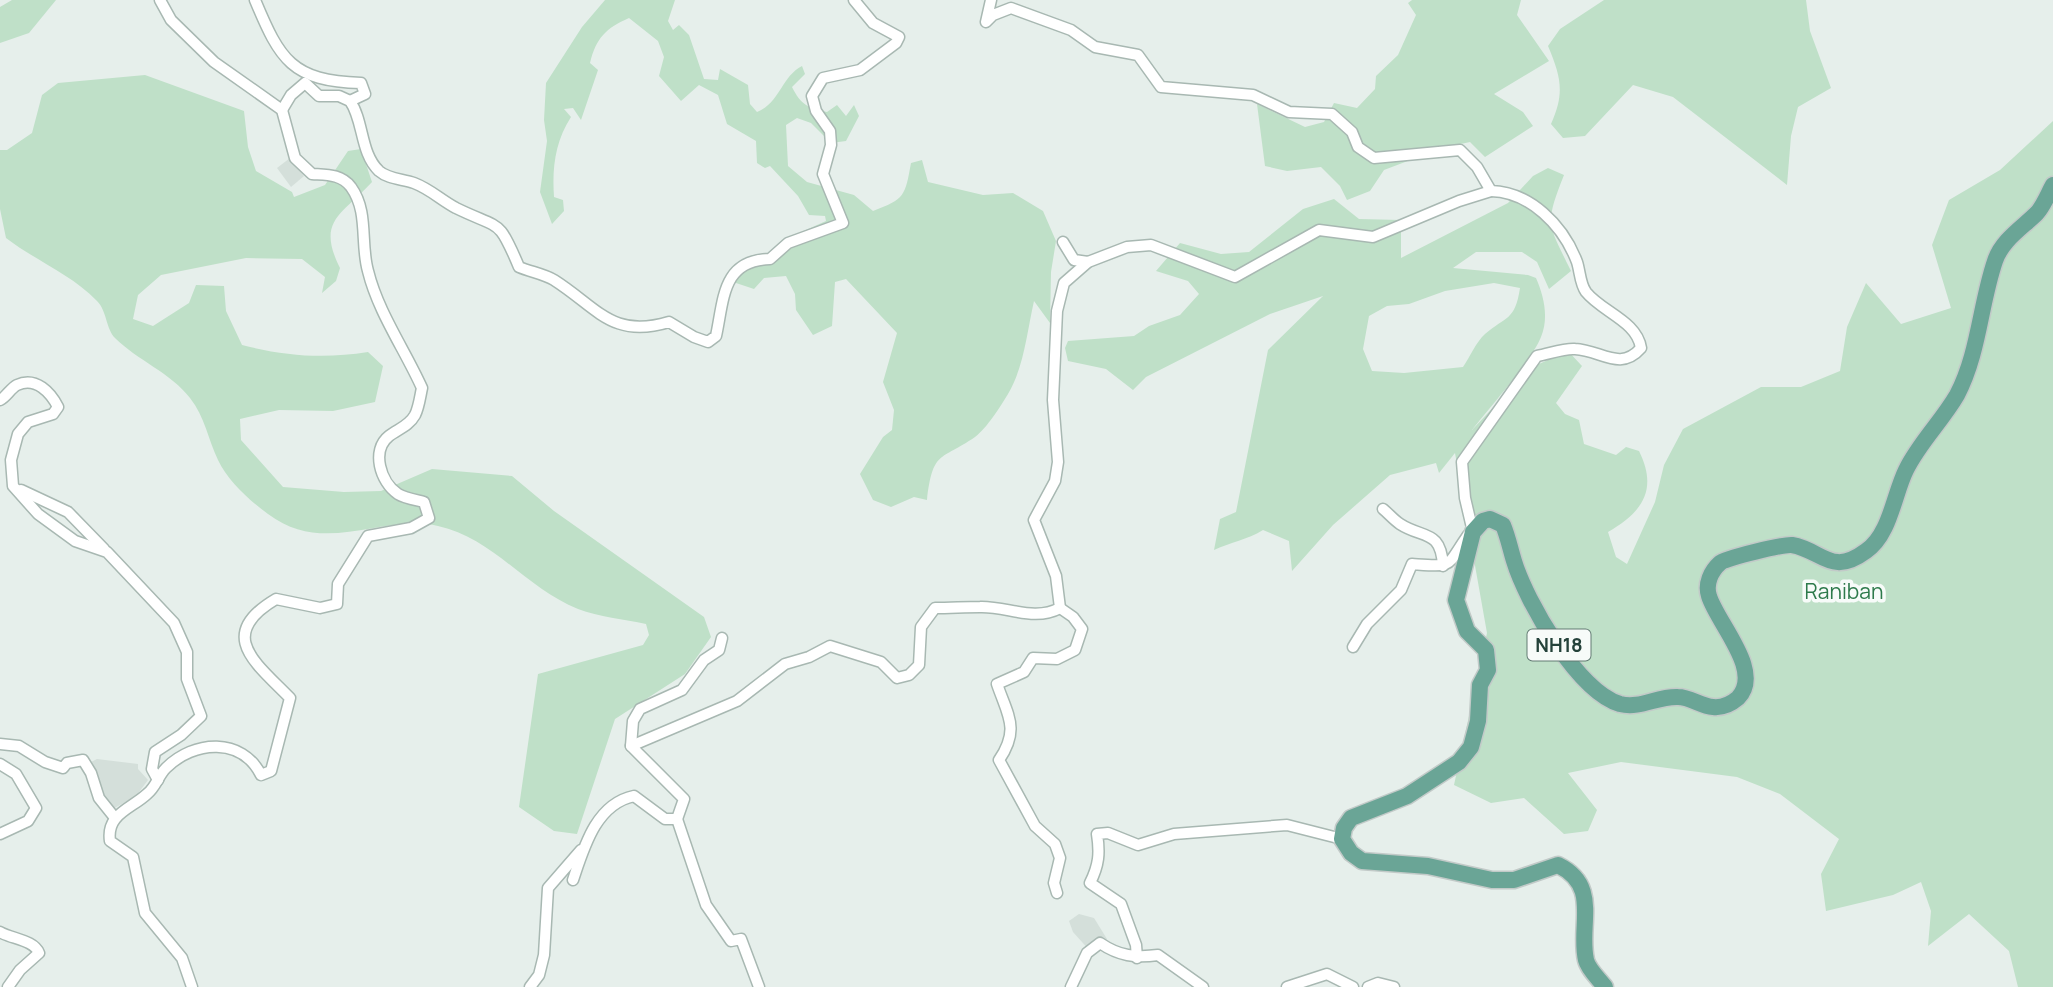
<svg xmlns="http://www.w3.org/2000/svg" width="2053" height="987" viewBox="0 0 2053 987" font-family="Manrope,sans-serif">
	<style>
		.built { fill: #d4dfda }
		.green { fill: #bfe0c8; fill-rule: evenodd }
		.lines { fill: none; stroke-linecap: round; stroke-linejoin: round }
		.street-casing { stroke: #a8b8b2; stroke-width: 13 }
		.primary-casing { stroke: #c2cac8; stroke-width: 19 }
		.street { stroke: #fff; stroke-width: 10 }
		.primary { stroke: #6aa596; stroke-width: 16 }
		.labels { text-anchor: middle; stroke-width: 7; stroke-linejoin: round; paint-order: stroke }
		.shield { fill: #f7fbf9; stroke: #637a73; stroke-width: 2 }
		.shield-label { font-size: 19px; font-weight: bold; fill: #24423a }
		.park-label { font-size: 21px; fill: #2d7a4b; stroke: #f7fbf9 }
	</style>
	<rect width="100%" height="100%" fill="#e6efeb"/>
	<g class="built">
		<path d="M290,158L304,176L291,187L277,168Z"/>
		<path d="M97,759L138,764V769L148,780L136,796L111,810L98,799L87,764Z"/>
		<path d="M1079,914L1094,918L1107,939L1091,952L1073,932L1069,921Z"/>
	</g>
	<g class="green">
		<path d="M12,0H56L29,33L0,43V7Z"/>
		<path d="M605,0H675L668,21L673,30L679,25L689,35L704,79L718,80L720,69L748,85L750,104L757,112C780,103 781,77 802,66L805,74L792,87C801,105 808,108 827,112L837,105L846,116L854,105L859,116L846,141L831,143L811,123L797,118L786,125L788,166L807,182L854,195L873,211C905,199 905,196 911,163L922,160L928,182L983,195L1013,193L1043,211L1056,241L1051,272L1050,323L1034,301C1027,332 1024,367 1008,394C1000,407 987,428 975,437C940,461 933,450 927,500L914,497L891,507L873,500L860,474L883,437L892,430L894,410L883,382L897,333L846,279L835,282L832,326L813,335L796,310L795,294L786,276L764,278L754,289L724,279L737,264L775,253L797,234L826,221L825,216L809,215L798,196L770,166L765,168L757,163L756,141L727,124L718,95L699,85L681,101L659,76L664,57L658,41L629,18C606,28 596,38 590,63L598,70L581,120L573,108L564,109L571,117C555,142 552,168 554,197L563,200L564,211L552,224L540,192L547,141L544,120L546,83L582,27Z"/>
		<path d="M1412,0H1521L1517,15L1549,61L1494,94L1523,112L1533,126L1485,157L1470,142L1442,148L1384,170L1370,191L1347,200L1340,186L1321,167L1287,171L1265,166L1257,104L1305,127L1324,122L1334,103L1357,108L1375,89L1376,76L1398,55L1416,15L1408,3Z"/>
		<path d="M1604,0H1806L1810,31L1831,88L1798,107L1791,136L1787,185L1673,97L1633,85L1585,136L1563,138L1551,124C1565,93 1561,77 1548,46L1560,29Z"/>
		<path d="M145,75L244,111L248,147L256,171L292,192L294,197L325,185L348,151L361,149L372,182C342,215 316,220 340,268L336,281L322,293L325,277L302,259L246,258L161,275L138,295L133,319L153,326L189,303L196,285L224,286L226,311L242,345C285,356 324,359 368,352L383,366L375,402L333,411L279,410L240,419L241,440L283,487L344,492L381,491L432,469L512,476L554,511L704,617L711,637L685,674L615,719L577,834L554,831L519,807L538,674L643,645L649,635L646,624C624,619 599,617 578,609C527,589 493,538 438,526C382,513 325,557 268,514C250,501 228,481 218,460C208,439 205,417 190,398C171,373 137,360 115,338C106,329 107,311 97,301C71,274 36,261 6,238L0,209V150H7L32,133L42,95L58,83Z"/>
		<path d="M2053,121V987H2018L2009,951L1969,914L1928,946L1931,911L1921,882L1893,895L1826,911L1821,874L1839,839L1780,794L1737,777L1621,762L1568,773L1597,810L1588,831L1564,834L1524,798L1491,803L1454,785L1487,633L1455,453L1439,473L1436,463L1390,475L1333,525L1292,571L1289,541L1263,530C1247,540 1231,542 1214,550L1220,519L1236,512L1268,350L1323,296L1270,314L1146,377L1133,390L1106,369L1068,361L1065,348L1068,341L1134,336L1149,326L1180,315L1199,294L1188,281L1156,271L1180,243L1221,254L1249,252L1303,209L1334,199L1359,219L1401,220V258L1508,203L1533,176L1548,168L1564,175C1544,225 1548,224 1571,271L1549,289L1537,262L1522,252H1476L1453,268L1528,275L1536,278C1544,296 1549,318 1541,337C1532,360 1489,408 1472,430L1530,368L1568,351L1582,366L1556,403L1565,414L1579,420L1584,444L1616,455L1626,447L1639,451C1658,489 1643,512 1608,532L1616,557L1627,564L1655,502L1664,465L1683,429L1761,387H1801L1840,371L1847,327L1866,283L1901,324L1951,308L1932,245L1949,200L2000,170ZM1494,283L1520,288C1515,321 1506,316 1485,334C1476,342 1470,357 1463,367L1404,373L1372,371L1363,349L1369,316L1387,306L1409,304L1445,291Z"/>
	</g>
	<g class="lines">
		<g class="street-casing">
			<g id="street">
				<path d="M160,0L171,20L214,62L282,110L295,158L312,174C327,175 341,174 351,187C369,212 360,243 368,271C378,312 405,350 422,388C420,397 419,407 415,415C409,426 398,429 389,436C371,450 380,482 398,494C404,498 416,500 424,502L429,518L411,528L368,536L338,584L337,604L320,608L276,599C215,635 256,663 290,698L271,771L261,775C242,737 194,740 166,768C158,776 156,787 147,794C131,809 106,814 110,841L133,857L145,913L182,958L192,987"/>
				<path d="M255,0C280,60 292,81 361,83L365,94L350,101"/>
				<path d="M991,0L986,22L993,15L1011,8L1071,30L1095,47L1138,55L1161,87L1253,95L1289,112L1332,114L1352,132L1358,147L1374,158L1460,150L1477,167L1491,191C1530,192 1563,225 1577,262C1580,271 1580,284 1586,292C1602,312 1637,321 1641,348C1620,372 1601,350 1575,349C1564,348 1549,354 1537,356L1462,462L1465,498L1473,532"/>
				<path d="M282,110L291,95L305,83L319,96H339L350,101C364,121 360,153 379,171C388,179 403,179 414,183C430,189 441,200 456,208C501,230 498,217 519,267C531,272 544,274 554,280C598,308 612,339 669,322L694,337L708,342L716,336C724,299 722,260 770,259L788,243L843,223L823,174L831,145L830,131L816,111L812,96L823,78L860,70L896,43L899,37L873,23L854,0"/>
				<path d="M1063,242L1074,260L1088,262"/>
				<path d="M0,400C6,397 11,388 17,385C36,376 51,393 58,407L53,414L28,422L18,434L11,460L13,486L38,514L75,541L107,552L174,623L187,652V679L201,716L181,735L155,752L152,769L158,780"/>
				<path d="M21,490L68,512L104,549"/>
				<path d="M1383,509C1389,514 1394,520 1400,524C1423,539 1441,529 1443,566"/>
				<path d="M1353,647L1367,624L1401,590L1412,564C1455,567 1445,568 1468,535"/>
				<path d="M0,744L19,746L45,762L63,768L67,763L83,760L91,773L99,798L115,818"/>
				<path d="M631,746L633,721L640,709L682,690L704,660L719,650L722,638"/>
				<path d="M0,764L16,774L36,808L28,821L0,834"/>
				<path d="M677,819L706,905L731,941L741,939L759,987"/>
				<path d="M573,880C584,847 596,804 634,796L665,819H677L684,799L631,746L737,701L785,664L809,657L830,646L881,662L897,678L909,675L919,665L921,627L935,608C950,608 965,607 980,607C1007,606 1034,622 1060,608L1056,576L1034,520L1055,481L1058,462L1053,400L1057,311L1064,283L1088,262L1127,247L1151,245L1235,277L1319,230L1373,237L1459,201L1491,191"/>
				<path d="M1057,893L1054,883L1060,858L1055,844L1035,826L999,760C1020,729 1008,716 997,684L1024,672L1033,658L1057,659L1075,650L1082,629L1073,617L1060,608"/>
				<path d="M0,932C12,939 34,940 39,953L20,970L8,987"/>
				<path d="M1137,958L1136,945L1121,904L1090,883C1099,865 1100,853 1097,834L1108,833L1138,845L1174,834L1287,825L1342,839"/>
				<path d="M530,987L539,975L544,955L548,888L581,850"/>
				<path d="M1071,987L1087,953L1100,943C1119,956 1135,958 1158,955L1203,987"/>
				<path d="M1287,987L1327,974L1353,987"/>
				<path d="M1368,987L1378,983L1394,987"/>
			</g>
		</g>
		<g class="primary-casing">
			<path id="primary" d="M1605,987C1599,979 1588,969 1586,960C1578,925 1601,886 1558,865L1514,880H1492L1428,866L1362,861L1351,853L1342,839L1344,828L1351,818L1407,796L1459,762L1471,747L1478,721L1480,685L1488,670L1486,650L1467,631L1456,600L1473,532L1483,521L1490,519L1503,525C1508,537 1510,548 1514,561C1526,601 1578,692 1620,704C1641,709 1657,696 1678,697C1690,697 1701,706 1713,707C1723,708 1731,704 1738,698C1764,671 1717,623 1709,596C1705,584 1711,571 1720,563C1725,558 1785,544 1792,545C1822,550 1831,577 1866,551C1890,535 1894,494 1906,470C1919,443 1942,421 1957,395C1979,353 1980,305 1995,261C2002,240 2022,228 2037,213C2044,205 2048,194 2053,185"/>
		</g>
		<use href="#street" class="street"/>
		<use href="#primary" class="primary"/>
	</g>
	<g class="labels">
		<rect class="shield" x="1527.5" y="629.5" width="63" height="31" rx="5"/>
		<g class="shield-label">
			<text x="1559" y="652">NH18</text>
		</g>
		<g class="park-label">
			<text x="1844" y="599">Raniban</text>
		</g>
	</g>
</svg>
